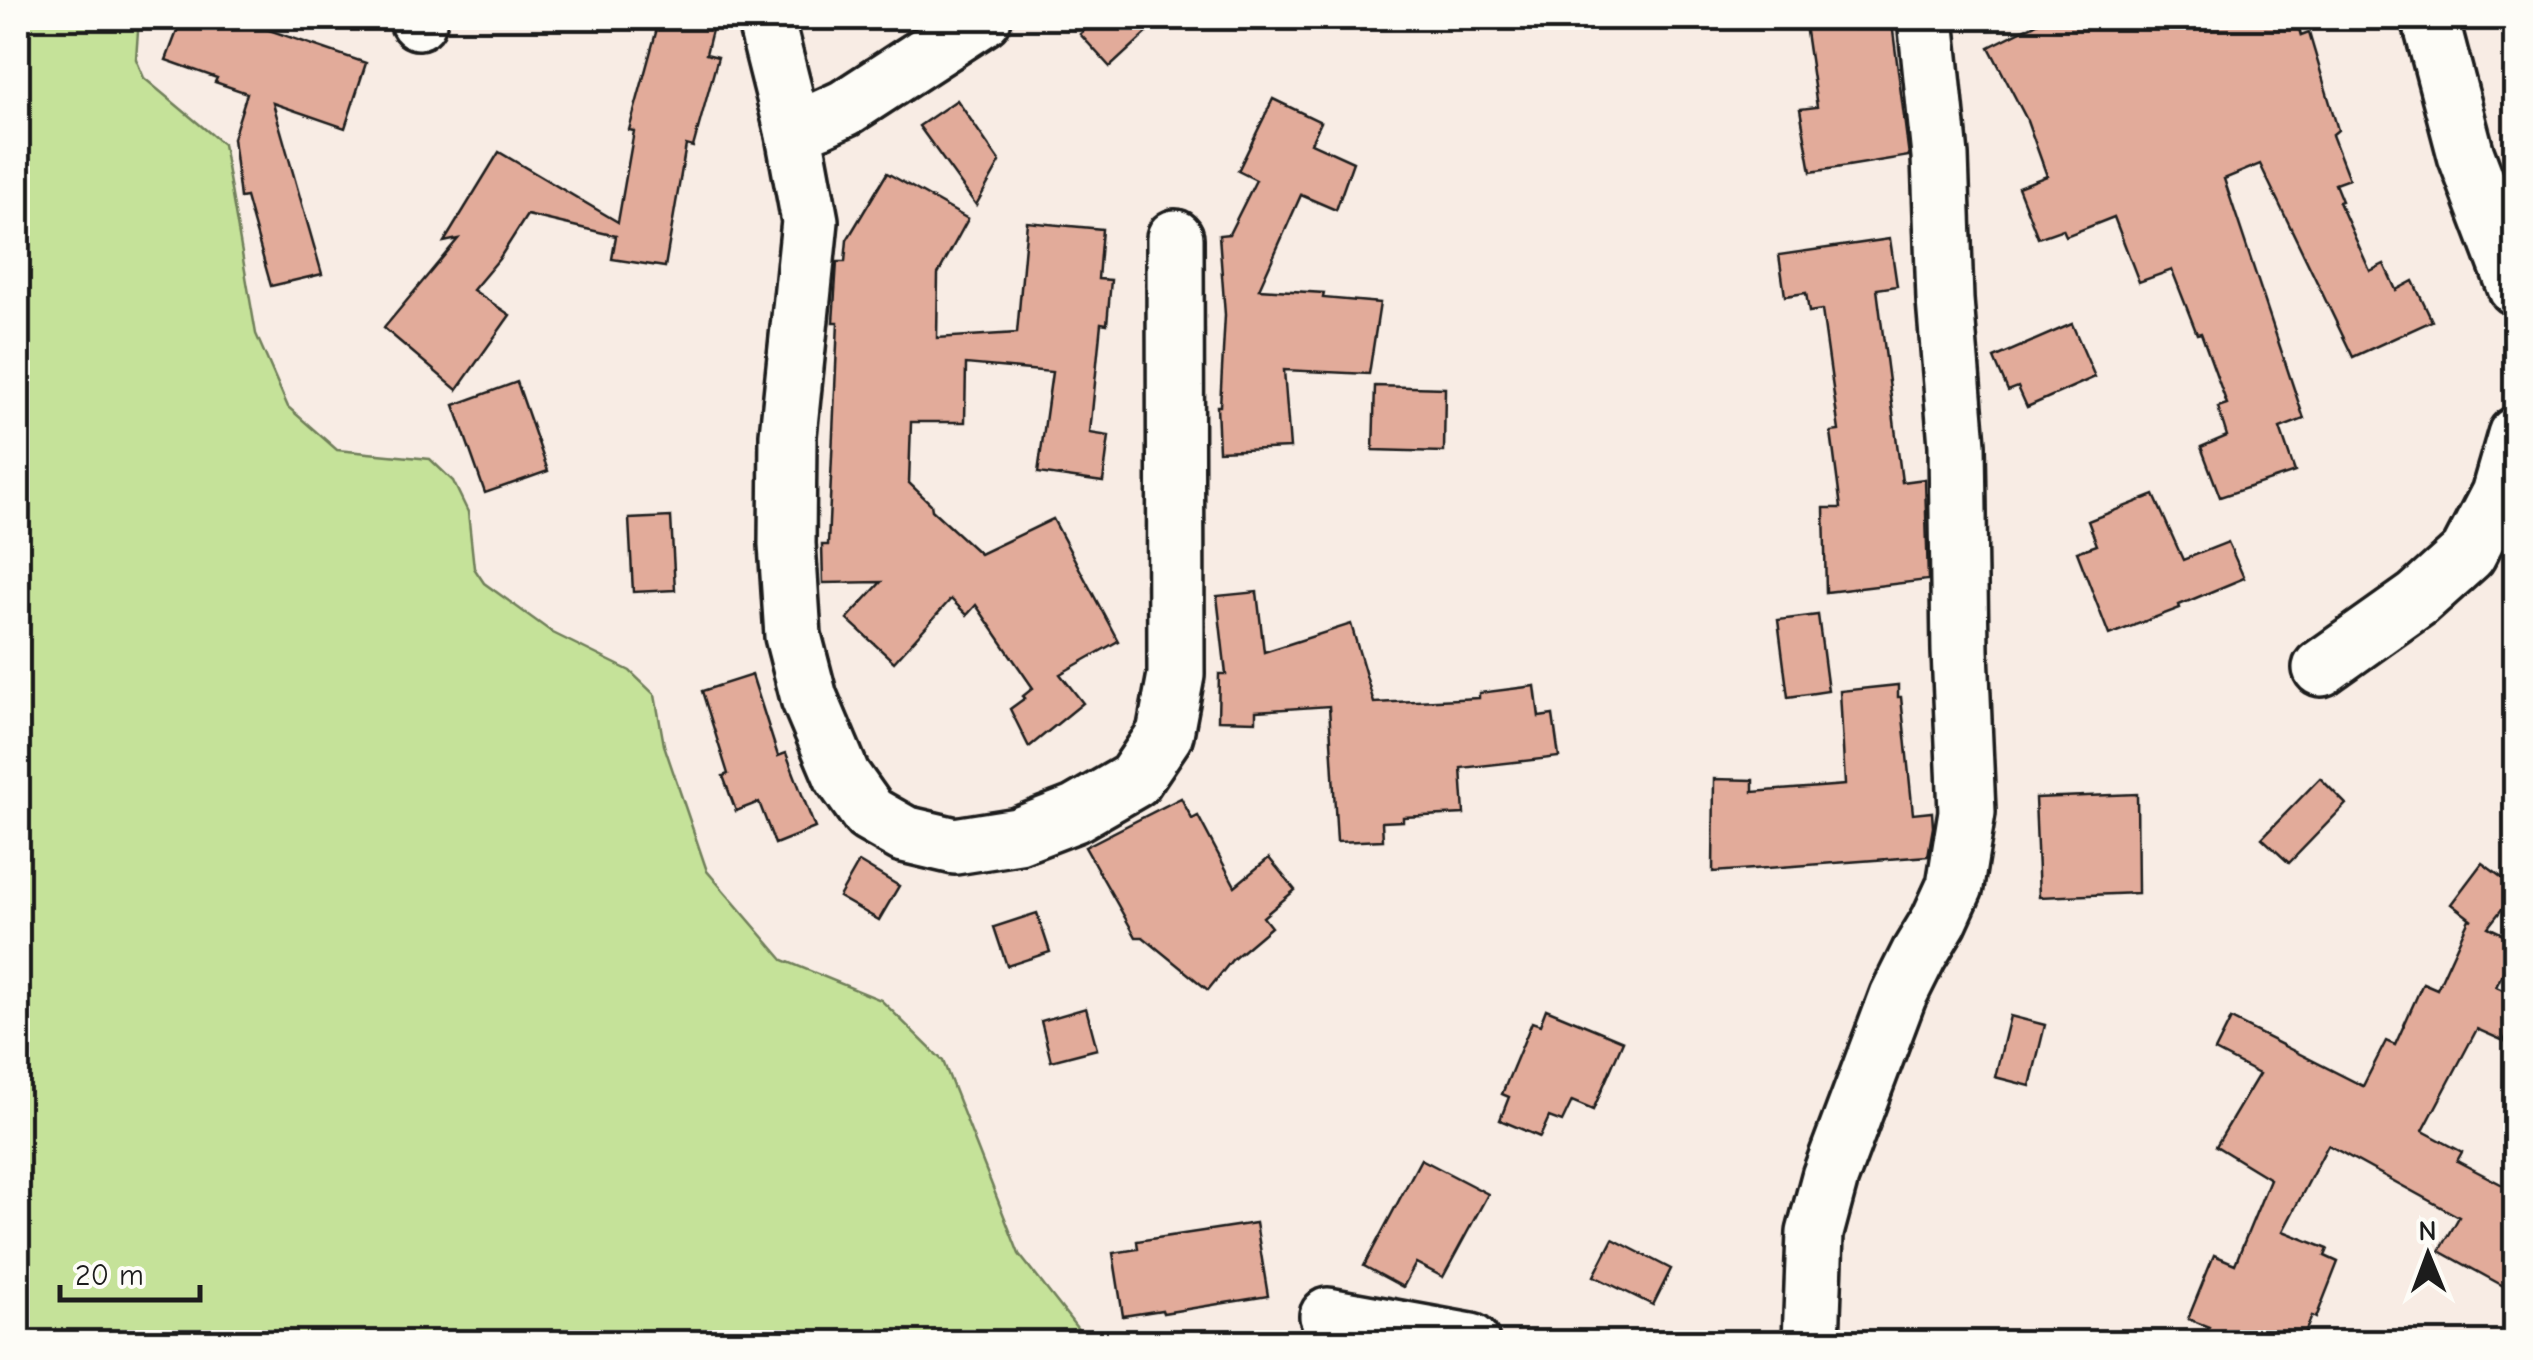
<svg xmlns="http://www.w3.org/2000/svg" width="2533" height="1360" viewBox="0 0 2533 1360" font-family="'Comic Neue',sans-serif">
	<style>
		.green { fill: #c5e299; stroke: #707f5a; stroke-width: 2.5 }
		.building { fill: #e2ab9a; stroke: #1c1c1c; stroke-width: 2.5 }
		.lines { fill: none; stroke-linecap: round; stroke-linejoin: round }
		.minor-casing { stroke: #1c1c1c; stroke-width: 62 }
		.minor { stroke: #fdfcf7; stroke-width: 55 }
	</style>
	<rect width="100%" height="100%" fill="#f8ece4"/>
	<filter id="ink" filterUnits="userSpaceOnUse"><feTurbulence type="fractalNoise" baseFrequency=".01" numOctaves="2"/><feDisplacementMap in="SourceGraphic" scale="20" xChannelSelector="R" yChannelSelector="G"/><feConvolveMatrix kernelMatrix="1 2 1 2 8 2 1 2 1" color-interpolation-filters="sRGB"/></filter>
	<g filter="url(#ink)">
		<path class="green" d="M18,18H139L136,59L144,78L223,144L256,334L288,407L337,450L430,459L453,481L468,512L474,568L484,583L553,633L630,671L655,695L664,745L707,871L783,960L881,1000L943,1061L1019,1254L1088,1342H18Z"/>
		<g class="building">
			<path d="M182,18H234L366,63L345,128L273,103L322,274L271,286L246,197L240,198L233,138L247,93L215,82L217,78L166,60Z"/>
			<path d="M660,18H715L706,54L718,57L693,147L686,145L665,267L612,259L616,236L527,215L499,259L473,290L510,315L457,390L384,328L458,239L444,242L499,152L618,222L634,131L629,130Z"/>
			<path d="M1098,18H1163L1110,67L1080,34Z"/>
			<path d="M1804,18H1854L1855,29L1892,23L1909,156L1811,172L1800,109L1817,107Z"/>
			<path d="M2047,18H2296L2301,36L2309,33L2338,130L2332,135L2349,179L2335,184L2342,201L2339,202L2370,271L2384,264L2396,290L2413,281L2432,321L2353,357L2260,164L2224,179L2304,419L2280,428L2295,472L2220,497L2201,447L2227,436L2218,407L2227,404L2201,333L2197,334L2172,270L2139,282L2114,217L2066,236L2063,229L2038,238L2018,187L2047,176L2027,120L1989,47Z"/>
			<path d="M1273,99L1321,122L1311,143L1353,162L1336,210L1301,195L1259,289L1324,293L1323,298L1380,303L1369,374L1284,370L1290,448L1219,451L1217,406H1220L1225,315L1219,235L1229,234L1256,180L1238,171Z"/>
			<path d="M957,100L1000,162L976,205L919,126Z"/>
			<path d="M887,173L968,219L938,274L937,338L1017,333L1027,222L1102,229L1098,279L1111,280L1107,324L1101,323L1090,433L1109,436L1103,482L1038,473L1052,372L966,364L965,422H911L909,483L931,504L932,510L980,554L1053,519L1118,641L1060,674L1083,703L1029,747L1010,709L1025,698L1023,696L1033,688L976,605L967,615L951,599L894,662L847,619L881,582L823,583L822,545H828L838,322H833L837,262H845L847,240Z"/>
			<path d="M1890,239L1897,286L1877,289L1902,482L1925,479L1928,580L1826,592L1824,508H1841L1831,432L1839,431L1822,310L1809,312L1806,293L1785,296L1779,255Z"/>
			<path d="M2072,324L2095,377L2027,407L2018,387L2008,391L1994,358Z"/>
			<path d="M517,382L548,471L485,493L454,405Z"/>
			<path d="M1375,386L1445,388L1444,452L1373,450Z"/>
			<path d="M2154,495L2183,560L2228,542L2244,578L2179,605L2180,608L2109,635L2077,552L2097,545L2088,521Z"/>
			<path d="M671,517L675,590L633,592L629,519Z"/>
			<path d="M1257,592L1264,652L1351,624L1374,703L1479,698V693L1535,686L1539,717L1553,715L1559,757L1461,768L1464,814L1403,817V821L1382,822L1383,840L1337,842L1329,706L1256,711V721L1218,720L1219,674H1226L1217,596Z"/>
			<path d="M1818,615L1828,691L1788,697L1778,620Z"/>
			<path d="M752,675L778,756L786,753L815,828L775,844L759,802L736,811L723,776L728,774L702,691Z"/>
			<path d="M1898,685V697H1901L1913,814L1932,812L1933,827L1928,856L1713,872L1714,779L1753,780V792L1845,785L1840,691Z"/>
			<path d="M2320,778L2346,804L2289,863L2262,838Z"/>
			<path d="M2137,794L2138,893L2039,897L2035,798Z"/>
			<path d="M1181,798L1192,819L1198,816L1235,886L1269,858L1295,890L1263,917L1271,927L1232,960L1208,990L1143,937H1136L1085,847Z"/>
			<path d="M859,862L899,886L879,920L839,897Z"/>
			<path d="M2482,863L2516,888V891L2488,927L2516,940V946L2496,987L2516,996V1016L2504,1041L2477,1029L2423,1131L2462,1152L2457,1161L2516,1192V1293L2440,1251L2459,1217L2328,1145L2283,1231L2328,1249L2325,1256L2338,1262L2316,1318L2312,1316L2301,1342H2203L2209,1327L2188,1319L2214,1255L2235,1264L2270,1179L2216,1146L2259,1074L2215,1051L2231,1019L2363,1086L2386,1041L2395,1045L2423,983L2437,989L2469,919L2472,920L2451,904Z"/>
			<path d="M1037,913L1050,952L1007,966L994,927Z"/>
			<path d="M1086,1008L1097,1049L1051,1061L1041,1021Z"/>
			<path d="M1546,1009L1623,1041L1593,1110L1572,1101L1562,1122L1549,1117L1540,1137L1500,1120L1509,1097L1502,1094L1532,1022L1540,1025Z"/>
			<path d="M2010,1016L2045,1025L2030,1086L1995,1077Z"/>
			<path d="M1421,1159L1488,1194L1443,1277L1416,1263L1403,1287L1364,1266Z"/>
			<path d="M1256,1223L1268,1296L1163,1313L1162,1310L1123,1316L1113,1253L1138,1249L1137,1241Z"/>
			<path d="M1613,1239L1671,1269L1653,1305L1594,1276Z"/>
		</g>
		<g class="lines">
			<g class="minor-casing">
				<g id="minor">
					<path d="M765,18L793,129L810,221L788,435L787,544L793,636L809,698L842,776L869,814L904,834L955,846L1018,836L1075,814L1134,780L1165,734L1176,675L1175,238"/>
					<path d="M2430,18L2466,155L2516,287"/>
					<path d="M418,21L419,18"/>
					<path d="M793,129L819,120L845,108L983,18"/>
					<path d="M2321,668L2418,599L2468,554L2499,494L2516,435"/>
					<path d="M1328,1316L1471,1342"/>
					<path d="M1811,1342L1815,1233L1830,1177L1898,996L1919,954L1939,921L1955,886L1967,812L1960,651L1957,445L1945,300L1940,156L1926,18"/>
				</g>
			</g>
			<use href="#minor" class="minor"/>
		</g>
	</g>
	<rect width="2533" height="1360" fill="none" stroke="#fdfcf7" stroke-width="60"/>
	<rect x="30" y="30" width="2473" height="1300" fill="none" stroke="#1c1c1c" stroke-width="4" filter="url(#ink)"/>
	<g transform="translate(2428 1255) rotate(359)" stroke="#fdfcf7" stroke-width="8" paint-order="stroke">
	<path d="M0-8L18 38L0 25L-18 38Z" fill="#1c1c1c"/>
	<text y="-15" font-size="28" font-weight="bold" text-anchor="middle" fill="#1c1c1c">N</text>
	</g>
	<path d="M60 1285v15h140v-15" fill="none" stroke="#1c1c1c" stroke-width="5"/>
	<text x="75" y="1285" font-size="30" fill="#1c1c1c" stroke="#fdfcf7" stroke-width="8" paint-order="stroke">20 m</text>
</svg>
